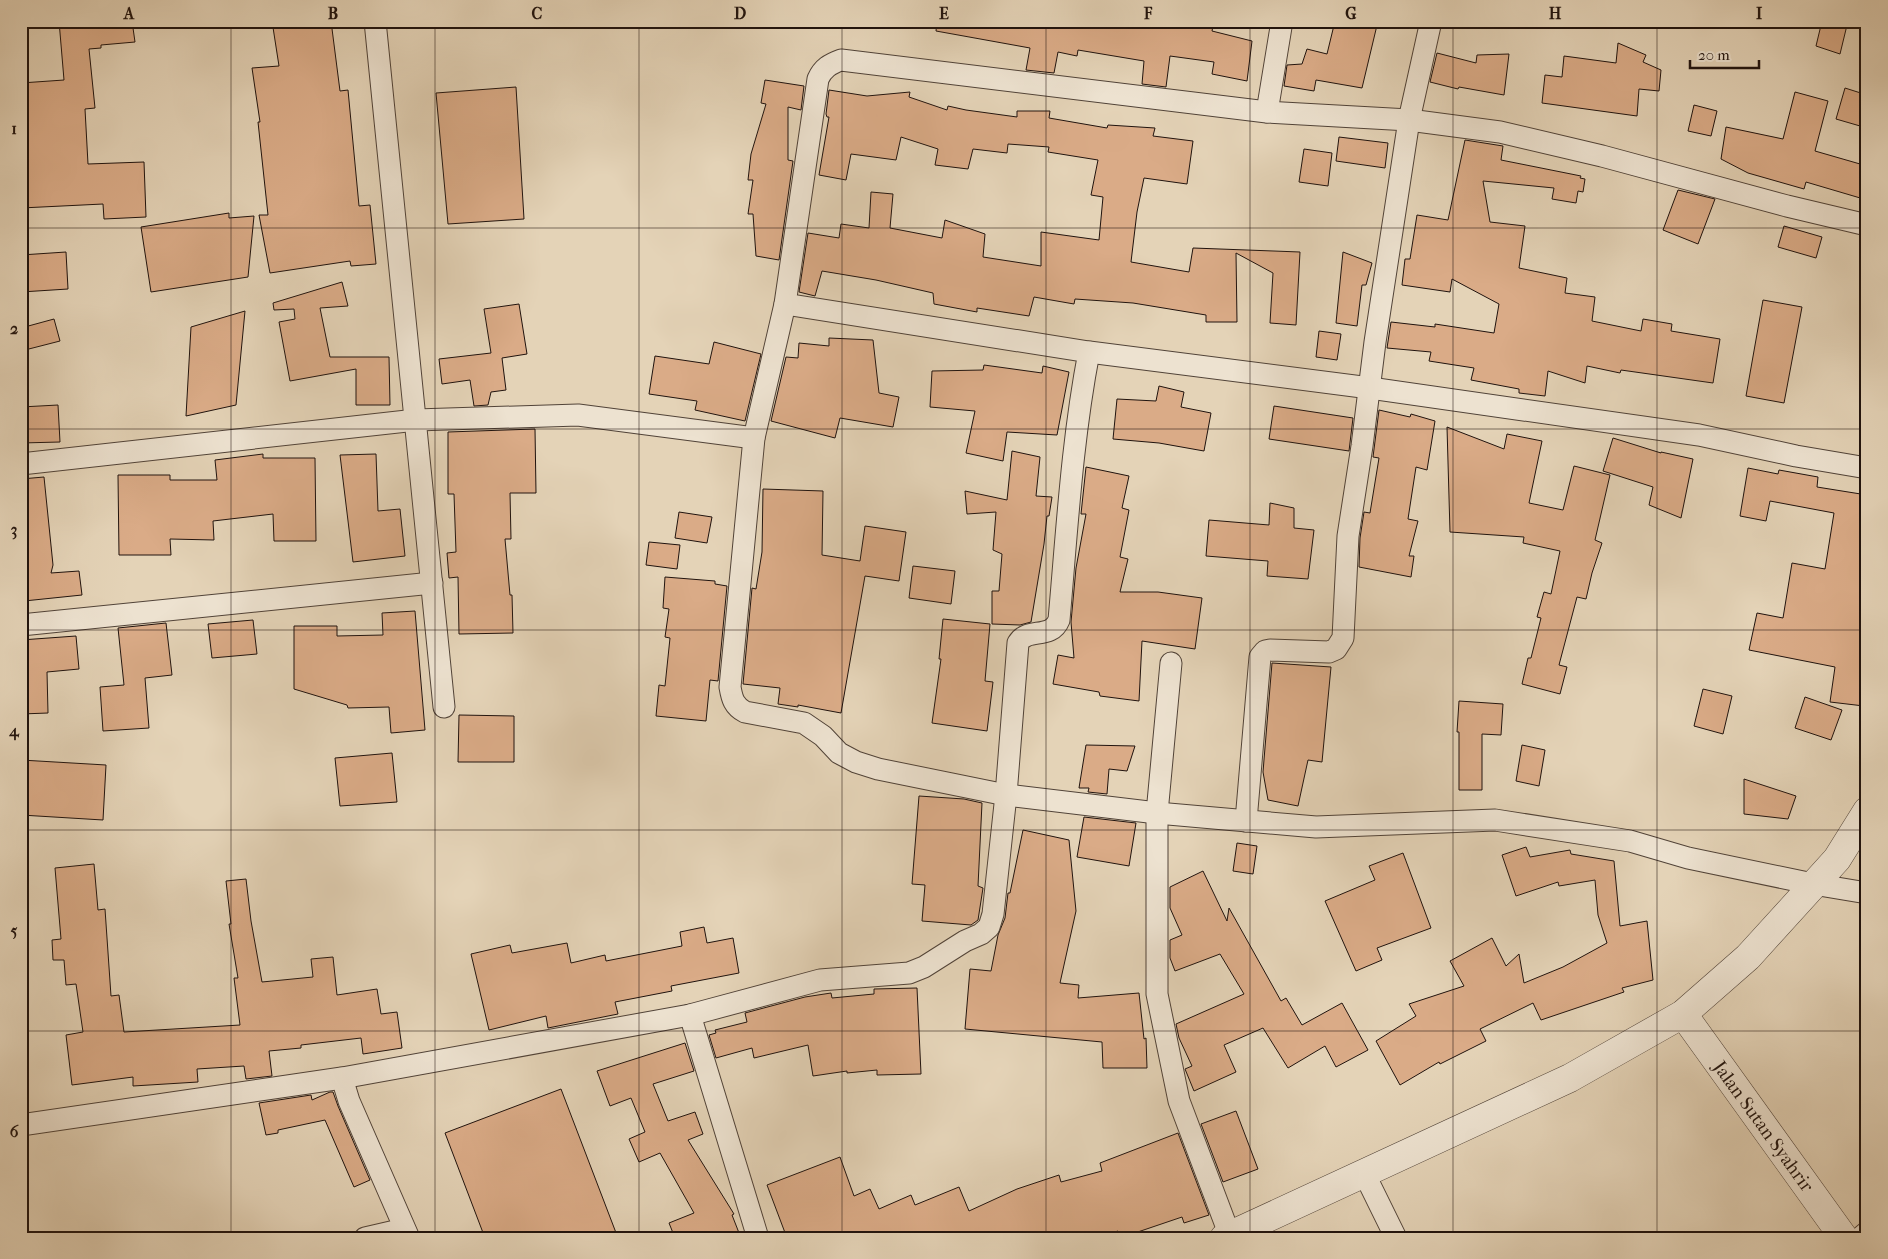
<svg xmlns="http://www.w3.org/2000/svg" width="1888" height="1259" viewBox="0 0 1888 1259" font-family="'IM FELL French Canon',serif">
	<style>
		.building { fill: #daab87; stroke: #20130e }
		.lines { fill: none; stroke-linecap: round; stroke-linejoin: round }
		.minor-casing { stroke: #514338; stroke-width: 23 }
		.tertiary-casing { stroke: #514338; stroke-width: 29 }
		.minor { stroke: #ede2d0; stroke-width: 21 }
		.tertiary { stroke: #ede2d0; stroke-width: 28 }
		.grid { fill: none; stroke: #20130e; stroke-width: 1; stroke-opacity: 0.55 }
		.labels { text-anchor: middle; stroke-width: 4; stroke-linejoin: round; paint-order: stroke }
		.street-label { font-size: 19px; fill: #20130e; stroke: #ede2d0 }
		.neatline { fill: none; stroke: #20130e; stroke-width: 2 }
		.grid-label { font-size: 16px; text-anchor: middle; font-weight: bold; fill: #20130e }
	</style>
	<rect width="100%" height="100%" fill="#e4d3b7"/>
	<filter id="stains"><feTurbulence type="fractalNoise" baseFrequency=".004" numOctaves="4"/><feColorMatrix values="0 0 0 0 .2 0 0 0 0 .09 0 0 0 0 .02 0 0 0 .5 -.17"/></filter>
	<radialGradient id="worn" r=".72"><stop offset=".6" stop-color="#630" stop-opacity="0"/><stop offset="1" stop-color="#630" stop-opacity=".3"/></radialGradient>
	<g class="building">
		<path d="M59,21H132L135,42L101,45V48L89,49L95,108L85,109L88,164L144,162L146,217L104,219L103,204L21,208V83L64,80Z"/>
		<path d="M272,21H331L340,91L348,90L359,206L370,205L376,264L351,266L350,261L270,273L259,215H268L258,122H260L252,68L279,66Z"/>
		<path d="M937,21H1214L1212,31L1252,41L1247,81L1212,74L1214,62L1170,56L1166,87L1142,84L1144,61L1078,50L1077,56L1058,52L1054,73L1026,70L1030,48L936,31Z"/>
		<path d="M1335,21H1378L1362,88L1316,80L1314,91L1284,86L1287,65L1302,64L1307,49L1327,54Z"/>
		<path d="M1822,21H1848L1840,54L1816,46Z"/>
		<path d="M1618,43L1646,55L1643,62L1661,70L1659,91L1639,89L1637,116L1542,103L1545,75L1562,77L1564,56L1616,63Z"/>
		<path d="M1437,53L1476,63L1477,55L1509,54L1504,95L1459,87L1458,89L1430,82Z"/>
		<path d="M765,80L804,86L801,110L788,107V160L793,161L779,260L756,256L753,214H748L753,180H748L751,154L766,104L761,103Z"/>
		<path d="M516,87L524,219L448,224L436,93Z"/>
		<path d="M1845,88L1867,95V128L1836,119Z"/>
		<path d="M829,90L867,96L910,92L909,97L947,110L948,106L966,110L1017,117V111H1050L1049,118L1107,128L1108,125L1155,128L1153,136L1193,141L1187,184L1144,178L1137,212L1131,262L1189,272L1193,248L1300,252L1296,325L1270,323L1273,273L1236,253L1237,322H1206V315L1133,303L1075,299L1074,304L1034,297L1029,316L977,308V312L934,304L933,293L876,280L822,271L815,296L799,292L808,233L839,238L841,224L869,228L871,192L893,194L890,228L942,238L945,220L985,234L983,257L1041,266V232L1099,240L1103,197L1091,195L1098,160L1048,152L1049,147L1008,144L1007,153L973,149L968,169L935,165L938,149L901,137L896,160L851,154L846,180L819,175L829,117H827L826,114Z"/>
		<path d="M1795,92L1828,101L1815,151L1867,166V200L1806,182L1804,189L1748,173L1721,159L1726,127L1783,139Z"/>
		<path d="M1694,105L1717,111L1711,136L1688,131Z"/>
		<path d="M1339,137L1388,143L1385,168L1336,161Z"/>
		<path d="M1465,140L1503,146L1501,160L1581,176L1580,178L1585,179L1583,192L1578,191L1576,203L1552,199L1554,188L1483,181L1490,222L1525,226L1519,268L1567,278L1565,293L1595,297L1592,321L1641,331L1643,319L1672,324L1671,331L1720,339L1713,383L1621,370L1620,373L1587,366L1585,383L1548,371L1545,396L1519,393V389L1471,380L1474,368L1429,361L1431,352L1387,348L1391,322L1435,327V324L1494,333L1499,304L1452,279L1450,292L1402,285L1405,259H1410L1417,215L1448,220Z"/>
		<path d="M1304,149L1332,153L1328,186L1299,182Z"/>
		<path d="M1678,190L1715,199L1698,244L1663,230Z"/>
		<path d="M229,213V218L254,216L248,277L151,292L141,227Z"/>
		<path d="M1784,226L1822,237L1816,258L1778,247Z"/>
		<path d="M66,252L68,289L21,292V255Z"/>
		<path d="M1343,252L1372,263L1366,285H1362L1357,326L1336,323Z"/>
		<path d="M342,282L348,306L320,308L330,357H389L390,405H356V369L290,381L279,322L295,319L294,309L274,310L273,303Z"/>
		<path d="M1763,300L1802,307L1784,403L1746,396Z"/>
		<path d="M519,304L527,354L502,358L506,390L491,392L488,405L474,406L470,380L442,384L439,359L491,353L484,309Z"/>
		<path d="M245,311L236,405L186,416L191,327Z"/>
		<path d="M54,319L60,341L21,351V328Z"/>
		<path d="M1319,331L1341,334L1337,360L1316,357Z"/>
		<path d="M829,338L873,340L879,393L899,397L893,427L840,418L835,438L771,421L786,357L798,358L799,343L829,346Z"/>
		<path d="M714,342L761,354L745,421L695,410L697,401L649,394L655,356L709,364Z"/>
		<path d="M984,365L1042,373L1043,366L1069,372L1057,435L1007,432L1003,461L966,453L975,411L930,407L932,371L983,370Z"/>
		<path d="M1159,386L1184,392L1181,407L1211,413L1204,451L1159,443L1113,439L1117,399L1156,401Z"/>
		<path d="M58,405L60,442L21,443V407Z"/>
		<path d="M1274,406L1353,418L1349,451L1269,439Z"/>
		<path d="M1379,410L1410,417L1411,414L1435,421L1427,470L1416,467L1408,519L1418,521L1409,556H1414L1411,577L1359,567L1360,538L1364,512L1370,513L1379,458L1373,457Z"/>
		<path d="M1447,427L1504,449L1507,434L1542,441L1529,503L1563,510L1574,466L1610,475L1595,540L1602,543L1592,573L1586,599L1577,597L1559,665L1567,667L1560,694L1522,684L1528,658H1531L1541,618L1537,617L1544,592L1551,594L1560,551L1523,543L1524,537L1450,532Z"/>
		<path d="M535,429L536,493H510L511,539H505L510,595H512L513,633L459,634L458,577L449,578L447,553L456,552L454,494H448V432Z"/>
		<path d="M1613,438L1661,453V452L1693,459L1681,518L1649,505L1653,487L1603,471Z"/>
		<path d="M1012,451L1040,457L1036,496L1052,497L1049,516H1047L1044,544L1031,622L1020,625L992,624V591H999L1002,554L993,550L996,512L967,514L965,491L1007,500Z"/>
		<path d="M263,454V458H315L316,541H274L273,514L213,521L214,540L170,539L171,555H119L118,475H170V480H217L215,460Z"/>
		<path d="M376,454L378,511L400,509L405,556L353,562L340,455Z"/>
		<path d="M1086,467L1129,476L1122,508L1129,510L1120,557L1128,559L1120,592H1158L1202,598L1195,649L1142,641L1139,701L1100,696L1099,692L1053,684L1058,655L1074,658L1071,622L1076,568L1086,514H1081Z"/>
		<path d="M1748,468L1778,474L1779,470L1818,477L1817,487L1867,495V673L1864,706L1830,702L1835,667L1749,650L1757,613L1783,618L1792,563L1825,569L1834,513L1770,501L1766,521L1740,516Z"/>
		<path d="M44,477L53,565L51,573L79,571L82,595L24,601L21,577V479Z"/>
		<path d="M763,489L823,491L822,555L860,561L865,526L906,532L899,581L865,576L841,713L798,705V707L778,704L780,688L743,684L752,588L756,589L762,552Z"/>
		<path d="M1270,503L1294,508V528L1314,530L1308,579L1267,576L1268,561L1206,556L1209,520L1269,525Z"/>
		<path d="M679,512L712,517L707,543L675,538Z"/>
		<path d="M649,542L680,545L677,569L646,565Z"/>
		<path d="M913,566L955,571L951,604L909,598Z"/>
		<path d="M665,577L715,581V584L727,586L718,681L710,680L706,721L656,716L659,685L665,686L670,638L665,637L669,609L663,608Z"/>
		<path d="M415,611L425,730L391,733L389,707L348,708L347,705L294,689V626H337V636L383,635L382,613Z"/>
		<path d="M943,619L990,624L985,681L993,682L987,731L932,723L941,659H939Z"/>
		<path d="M253,620L257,654L212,658L208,624Z"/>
		<path d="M166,623L172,675L145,678L149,728L103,731L100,687L124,685L118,628Z"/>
		<path d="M76,636L79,669L47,672L48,713L21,714V640Z"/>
		<path d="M1272,663L1331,667L1322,762L1308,760L1298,806L1268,800L1263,772Z"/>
		<path d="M1703,689L1732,696L1723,734L1694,726Z"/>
		<path d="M1805,697L1842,710L1831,740L1795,728Z"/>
		<path d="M1459,701L1503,704L1501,735L1482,734V790H1459V732H1457Z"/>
		<path d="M459,715L514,716V762H458Z"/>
		<path d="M1086,745L1135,746L1127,771L1109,769L1107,794L1088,792L1089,788H1079Z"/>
		<path d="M1522,745L1545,750L1539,786L1516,781Z"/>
		<path d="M392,753L397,802L340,806L335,758Z"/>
		<path d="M21,760L106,765L103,820L21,815Z"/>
		<path d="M1744,779L1796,796L1788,819L1744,814Z"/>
		<path d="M919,796L964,799L982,803L978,886L983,888L978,920L971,925L922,921L925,885L912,884Z"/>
		<path d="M1084,817L1136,823L1129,866L1077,857Z"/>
		<path d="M1023,830L1069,840L1076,911L1060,983L1079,985L1078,998L1139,993L1144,1039L1146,1038L1147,1068H1103L1102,1042L965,1029L970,969L991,971L998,935L1005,918L1008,893H1010Z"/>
		<path d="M1237,843L1257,846L1253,874L1233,871Z"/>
		<path d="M1526,847L1530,857L1570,850L1571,854L1614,861L1620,926L1647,921L1653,980L1622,988L1624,992L1541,1020L1533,1003L1480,1029L1486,1041L1440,1064L1439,1062L1400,1085L1376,1041L1416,1016L1409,1004L1464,986L1450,961L1492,938L1506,966L1519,954L1524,983L1563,967L1607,943L1598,915L1595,880L1559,886L1558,882L1516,896L1502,855Z"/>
		<path d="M1403,853L1431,928L1377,948L1382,960L1356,971L1325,901L1375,880L1369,866Z"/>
		<path d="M94,864L98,910L105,909L111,996L119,995L124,1032L240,1025L234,978H238L229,924H231L226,881L246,879L251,921L262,982L313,977L311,959L333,957L337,995L377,989L381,1014L397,1012L402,1048L363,1054L361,1038L301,1045V1048L269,1051L272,1076L246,1079L244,1066L197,1069L198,1082L133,1086V1077L72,1085L66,1035L83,1032L76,984L66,985L64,960H53L52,940L61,939L55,868Z"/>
		<path d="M1203,871L1227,921L1229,908L1281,1001L1286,998L1302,1025L1342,1003L1368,1050L1336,1067L1325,1046L1288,1068L1263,1028L1224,1045L1236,1072L1194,1091L1185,1069L1192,1066L1179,1038L1176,1024L1244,994L1220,954L1175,971L1170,958V940L1182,935L1170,908V887Z"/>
		<path d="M704,927L707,943L733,938L739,973L671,986L672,991L615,1002L618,1014L548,1028L546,1016L489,1030L471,954L510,945L512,953L567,943L571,963L605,955L606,961L682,946L680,932Z"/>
		<path d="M917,988L921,1074L877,1075V1070L847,1073V1071L813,1076L808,1045L754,1058L752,1048L716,1058L709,1035L716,1033L715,1030L747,1022L745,1013L805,997L831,993L832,998L874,994V989Z"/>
		<path d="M685,1043L694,1071L653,1084L668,1121L695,1112L703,1134L688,1140L734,1214L732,1215L741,1238H675L669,1223L694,1213L660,1153L639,1162L629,1139L645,1132L631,1098L610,1106L597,1071Z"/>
		<path d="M561,1089L618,1238H485L445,1133Z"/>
		<path d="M330,1092H333L338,1106L370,1180L354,1187L325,1120L278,1130V1133L266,1135L259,1103L311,1095L312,1100Z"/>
		<path d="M1236,1111L1258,1169L1223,1182L1201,1124Z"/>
		<path d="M1178,1133L1209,1215L1184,1223L1182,1217L1120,1238L1118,1231L1095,1238H787L767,1185L840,1157L854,1196L870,1189L879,1209L911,1195L915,1205L959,1187L969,1211L1017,1189L1059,1175L1061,1182L1102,1171L1100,1163Z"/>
	</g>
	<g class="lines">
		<g class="minor-casing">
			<g id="minor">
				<path d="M375,21L444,707"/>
				<path d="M1267,112L1282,21"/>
				<path d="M1867,225L1787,206L1602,156L1500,132L1409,120L1267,112L841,60C830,64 823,68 818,79L785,304L754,438L730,687C732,699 734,706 745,712L804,723L823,736L839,753L856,762L878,769L1006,795L1157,813L1316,827L1495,820L1630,841L1688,858L1813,884L1867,893"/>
				<path d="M785,304L1089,352L1370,388L1699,435L1796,456L1867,468"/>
				<path d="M21,464L416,420L578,415L754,438"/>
				<path d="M21,625L432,583"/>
				<path d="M1171,663L1157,813V994L1179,1101L1230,1236"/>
				<path d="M1246,821L1260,657L1265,651L1270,650L1329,652L1336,649L1343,638L1348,536L1362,446L1375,342L1409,120L1431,21"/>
				<path d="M690,1015L758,1238"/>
				<path d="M342,1078L349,1101L409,1238"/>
				<path d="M21,1125L342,1078L690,1015L820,980L909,973L924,967L965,941L981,934L989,927L993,914L1006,795L1018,643C1027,627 1051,640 1059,620C1067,530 1072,440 1089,352"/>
				<path d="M1364,1173L1396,1238"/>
				<path d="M365,1238L404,1229"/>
				<path d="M1860,1238L1867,1232"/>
			</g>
		</g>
		<g class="tertiary-casing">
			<g id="tertiary">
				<path d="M1683,1014L1844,1238"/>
				<path d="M1224,1238L1570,1078L1683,1014L1748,957L1837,859L1867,811"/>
			</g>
		</g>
		<use href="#minor" class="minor"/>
		<use href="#tertiary" class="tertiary"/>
	</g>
	<path class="grid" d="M231,21V1238M435,21V1238M639,21V1238M842,21V1238M1046,21V1238M1250,21V1238M1453,21V1238M1657,21V1238M21,228H1867M21,429H1867M21,630H1867M21,830H1867M21,1031H1867"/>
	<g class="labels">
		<g class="street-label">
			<text transform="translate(1764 1126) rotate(54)" y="7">Jalan Sutan Syahrir</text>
		</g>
	</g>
	<rect width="1888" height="1259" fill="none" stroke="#e4d3b7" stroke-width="55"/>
	<path d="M1690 60v8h69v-8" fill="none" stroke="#20130e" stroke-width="2.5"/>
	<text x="1698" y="60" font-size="15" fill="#20130e" stroke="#ede2d0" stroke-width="4" paint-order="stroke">20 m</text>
	<rect x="28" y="28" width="1832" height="1204" class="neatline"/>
	<g class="grid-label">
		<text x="129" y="19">A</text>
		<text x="333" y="19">B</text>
		<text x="537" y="19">C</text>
		<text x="740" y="19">D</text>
		<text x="944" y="19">E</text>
		<text x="1148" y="19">F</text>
		<text x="1351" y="19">G</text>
		<text x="1555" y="19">H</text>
		<text x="1759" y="19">I</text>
		<text x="14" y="134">1</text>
		<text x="14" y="334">2</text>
		<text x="14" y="535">3</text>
		<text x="14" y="736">4</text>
		<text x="14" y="936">5</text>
		<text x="14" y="1137">6</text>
	</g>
	<rect width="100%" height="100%" filter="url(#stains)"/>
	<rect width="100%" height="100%" fill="url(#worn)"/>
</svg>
